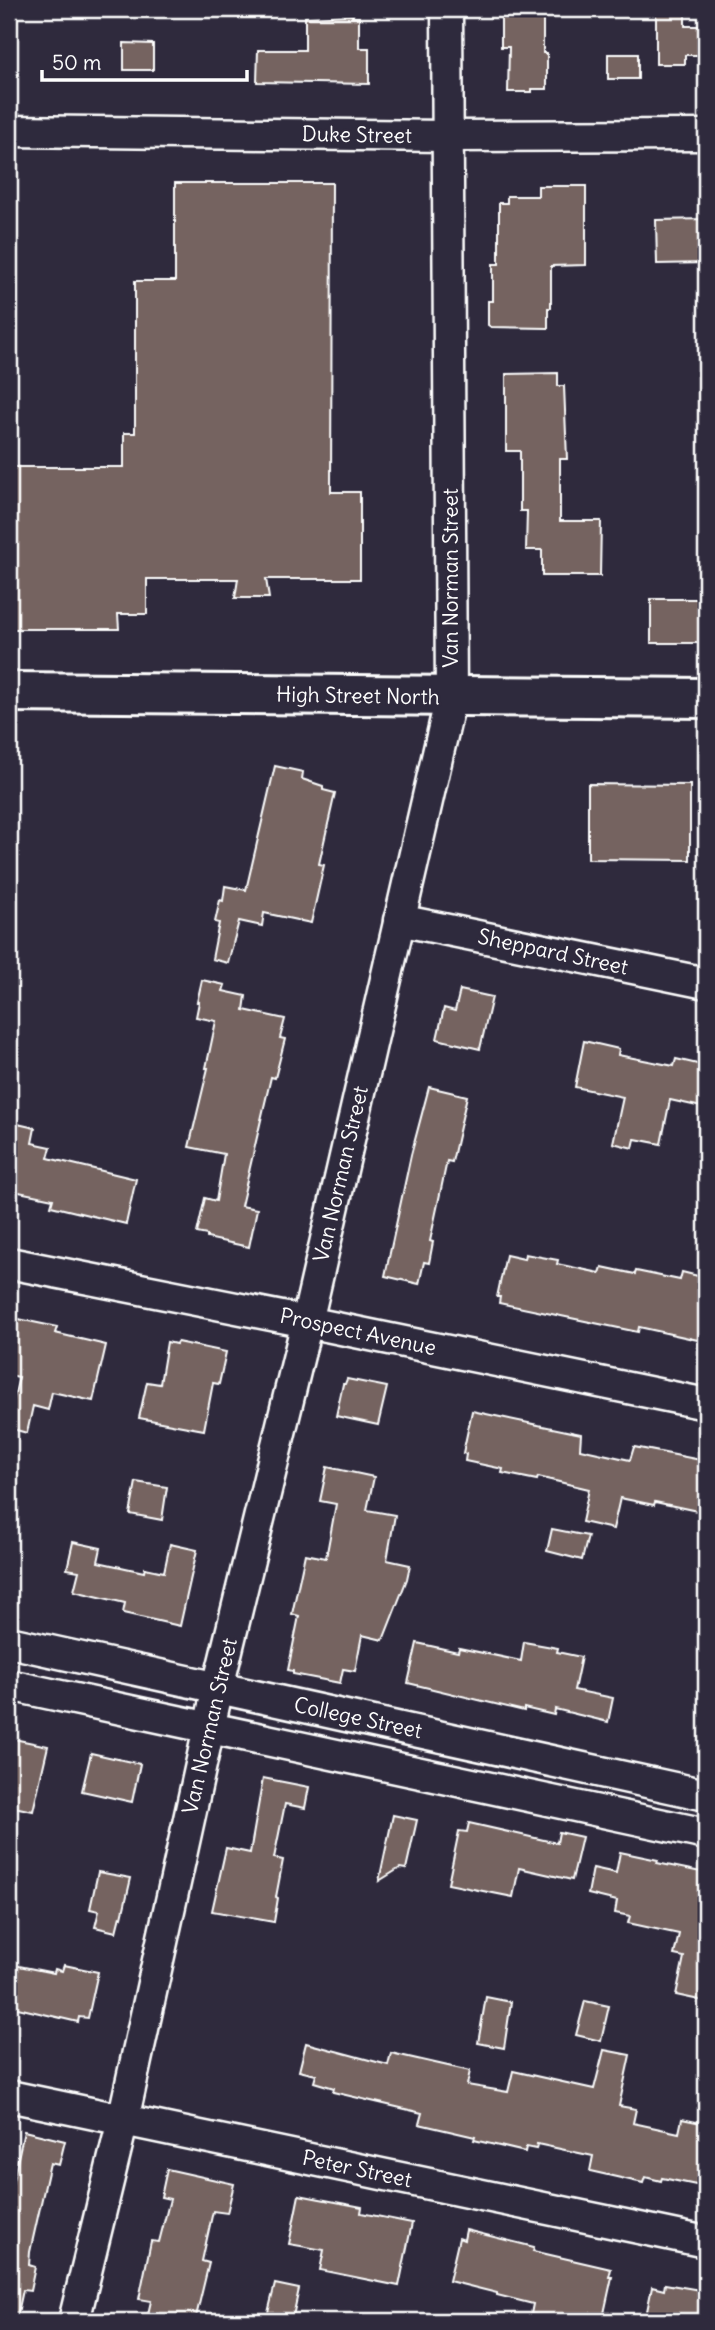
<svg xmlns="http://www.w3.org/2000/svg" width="715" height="2330" viewBox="0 0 715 2330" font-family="Delius,sans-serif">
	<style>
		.building { fill: #746461; stroke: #fff; stroke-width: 2 }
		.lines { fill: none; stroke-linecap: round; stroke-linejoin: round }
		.minor-casing { stroke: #fff; stroke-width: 35 }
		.secondary-casing { stroke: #fff; stroke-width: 44 }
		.minor { stroke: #2f2a3d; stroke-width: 30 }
		.secondary { stroke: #2f2a3d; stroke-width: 38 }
		.labels { text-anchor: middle; stroke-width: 5; stroke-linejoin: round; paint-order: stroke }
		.street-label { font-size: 21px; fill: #fff; stroke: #2f2a3d }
	</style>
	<rect width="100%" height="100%" fill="#2f2a3d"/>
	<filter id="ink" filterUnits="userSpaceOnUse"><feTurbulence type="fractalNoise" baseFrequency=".0143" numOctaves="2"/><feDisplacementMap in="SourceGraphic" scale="14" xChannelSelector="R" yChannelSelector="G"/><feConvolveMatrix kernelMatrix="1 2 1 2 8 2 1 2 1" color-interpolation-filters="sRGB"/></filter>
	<g filter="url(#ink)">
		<g class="building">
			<path d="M516,9H543V53H547V89H532V92H508L509,47H501V14H516Z"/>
			<path d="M656,9H685V26H706V55H685V64H656Z"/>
			<path d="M353,15L352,17H359V48H369V84L257,82L258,50H305V17Z"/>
			<path d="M124,43L153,44V70H124Z"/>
			<rect x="608" y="54" width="30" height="25"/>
			<path d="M175,183H332L331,492H360V579H266L269,598H235L238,579H147V614H118L119,629H9L10,467H124V433H135V281H175Z"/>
			<path d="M538,186H586V265L551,266V308H548V328L491,327L488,325V301H493V264H499V203H507V196H538Z"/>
			<path d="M706,219V263L657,264L656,220Z"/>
			<path d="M558,373V386H564L567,459H560V521H601L600,576H542V550H526L527,511H520V451H506V374Z"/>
			<rect x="651" y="599" width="55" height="44"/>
			<path d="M275,766L303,772L302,779L323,786V790L335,793L319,864L324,865L311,923L264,913L262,926L239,921L228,963L212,959L219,923L215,922L220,900L223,901L225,886L246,890Z"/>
			<path d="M588,784L690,785V860L588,859Z"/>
			<path d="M202,980L225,985L223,991L246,996L244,1010L285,1019L280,1038L285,1039L275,1078L271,1077L241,1206L257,1209L249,1247L207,1238V1235L197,1233L205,1198L216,1201L224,1154L189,1147L208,1068H206L216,1021L196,1017L199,1002H197Z"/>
			<path d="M460,990L492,997L480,1049L437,1039L444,1008L455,1011Z"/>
			<path d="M584,1041L619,1049L618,1055L674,1066L676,1059L706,1066V1108L670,1100L661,1144L635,1139L633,1148L613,1143L623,1097L575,1087Z"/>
			<path d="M429,1087L467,1096L452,1162L447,1161L430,1241L433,1242L429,1263L424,1262L419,1284L385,1276L411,1155Z"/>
			<path d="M9,1122L35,1128L32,1143L51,1147L48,1158L136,1179L126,1224L51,1206L53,1199L9,1190Z"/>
			<path d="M525,1254L558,1260L557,1264L600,1273L602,1267L635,1274L636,1271L680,1280L682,1272L706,1278V1339L699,1338L698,1340L639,1327L638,1332L499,1303L500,1297H497L506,1255L524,1259Z"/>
			<path d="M9,1317L57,1327L55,1333L106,1345L93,1401L52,1392L48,1410L33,1406L27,1433L9,1428V1418L19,1377L9,1375Z"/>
			<path d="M167,1342L176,1344L177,1342L226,1352L219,1384L213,1383L204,1430L139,1418L147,1382L160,1384Z"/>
			<path d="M347,1379L387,1387L378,1425L336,1416L343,1384H345Z"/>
			<path d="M472,1411L581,1434L580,1449L630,1460L634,1447L706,1461V1492L702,1512L655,1502L654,1505L620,1498L613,1529L582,1522L589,1489L538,1477L537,1480L502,1473L503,1469L465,1461L466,1454L463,1453Z"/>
			<path d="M327,1467L374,1477L367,1510L395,1515L387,1560L410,1565L407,1579L383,1640L362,1635L355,1671L343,1669L340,1683L293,1674V1671L288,1670L299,1616L292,1614L305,1554L326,1558L336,1504L320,1501Z"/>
			<path d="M136,1482L167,1487L162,1520L130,1514Z"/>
			<path d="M552,1529L588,1536L582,1560L547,1551Z"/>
			<path d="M73,1542L101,1548L98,1562L144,1572L145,1568L164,1572L170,1544L197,1550L180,1626L123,1613L125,1603L74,1591L79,1571L67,1569Z"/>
			<path d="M524,1642L558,1648L557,1652L581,1657L574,1690L613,1698L608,1722L555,1709L554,1715L524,1708V1711L408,1683L417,1643L458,1652L459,1648L521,1661Z"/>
			<path d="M9,1738L48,1746L33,1811L9,1806Z"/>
			<path d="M91,1753L140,1764L132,1802L82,1791Z"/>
			<path d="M263,1778L309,1787L305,1808L285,1804L274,1858L283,1860L276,1897L278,1898L274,1922L212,1911L226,1848L250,1853Z"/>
			<path d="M393,1815L417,1820L406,1869L400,1868L379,1881Z"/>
			<path d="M469,1823L557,1843L559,1832L582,1837L572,1880L519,1868L513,1897L448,1884L459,1831L467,1832Z"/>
			<path d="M620,1852L658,1860L657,1863L706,1873V1989L704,2001L676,1995L684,1957L674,1955L679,1934L628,1923L630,1916L615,1913L617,1901L588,1894L593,1868L616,1873Z"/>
			<path d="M98,1872L131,1878L122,1917L120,1916L116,1932L95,1927L99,1911L90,1909Z"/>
			<path d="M9,1964L54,1973L55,1969L62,1971L64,1965L98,1972L88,2018L79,2017L78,2022L9,2006Z"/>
			<path d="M486,1997L511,2002L504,2048L478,2043Z"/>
			<path d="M585,2001L609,2006L601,2041L576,2035Z"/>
			<path d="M306,2043L388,2065L391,2053L470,2071L467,2085L508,2092L513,2071L594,2089L604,2050L630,2055L619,2106L636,2109L633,2123L679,2133L682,2119L706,2124V2187L662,2178L661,2181L645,2177L643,2183L590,2171L593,2156L537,2144L536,2149L526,2147L525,2152L474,2140L475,2137L419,2124L422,2113L333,2092L334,2088L314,2082L316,2075L299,2071Z"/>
			<path d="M24,2131L65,2141L59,2165L50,2163L30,2252L29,2265L35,2267L30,2291L23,2290L18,2313L9,2312V2199Z"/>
			<path d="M167,2169L234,2184L227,2213L213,2211L202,2261L209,2263L195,2321H151L152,2315L148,2314L151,2301L139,2299L151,2241L159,2242L170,2199L161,2197Z"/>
			<path d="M299,2195L362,2207L361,2213L412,2223L399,2286L320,2270L324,2250L289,2244Z"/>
			<path d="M466,2230L534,2247L533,2251L611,2269L609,2277H612L603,2318L600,2317L599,2321H563L531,2314L533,2304L497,2295V2293L449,2281L459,2238L464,2240Z"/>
			<path d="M275,2284L299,2289L292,2321H266Z"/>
			<path d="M665,2284L706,2291V2321H645L652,2287L664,2290Z"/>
		</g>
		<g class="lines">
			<g class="minor-casing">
				<g id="minor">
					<path d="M9,131L447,136L706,135"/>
					<path d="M399,920L706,983"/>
					<path d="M9,1263L307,1322L706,1404"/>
					<path d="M9,1642L706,1795"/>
					<path d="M9,1685L706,1834"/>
					<path d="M9,2096L706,2242"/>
					<path d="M74,2321L123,2120L218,1687L307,1322L451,697L447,9"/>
				</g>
			</g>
			<g class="secondary-casing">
				<path id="secondary" d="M9,692L706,698"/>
			</g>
			<use href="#minor" class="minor"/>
			<use href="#secondary" class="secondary"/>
		</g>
	</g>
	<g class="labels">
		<g class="street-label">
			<text transform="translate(357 135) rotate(1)" y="7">Duke Street</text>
			<text transform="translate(451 578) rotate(-90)" y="7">Van Norman Street</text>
			<text transform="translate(358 696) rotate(1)" y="7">High Street North</text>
			<text transform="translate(553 952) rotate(12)" y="7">Sheppard Street</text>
			<text transform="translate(341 1174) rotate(-77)" y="7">Van Norman Street</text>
			<text transform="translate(358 1332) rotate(12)" y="7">Prospect Avenue</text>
			<text transform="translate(358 1718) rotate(12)" y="7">College Street</text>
			<text transform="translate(210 1726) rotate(-77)" y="7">Van Norman Street</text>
			<text transform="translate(357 2169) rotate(12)" y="7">Peter Street</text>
		</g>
	</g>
	<rect width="715" height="2330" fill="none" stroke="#2f2a3d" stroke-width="35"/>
	<rect x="18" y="18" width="680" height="2295" fill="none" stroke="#fff" stroke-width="2.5" filter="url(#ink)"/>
	<path d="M42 70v10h205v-10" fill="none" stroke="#ffffff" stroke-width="3.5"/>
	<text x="52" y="70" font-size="21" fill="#ffffff" stroke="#2f2a3d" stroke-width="5" paint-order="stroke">50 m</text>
</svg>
